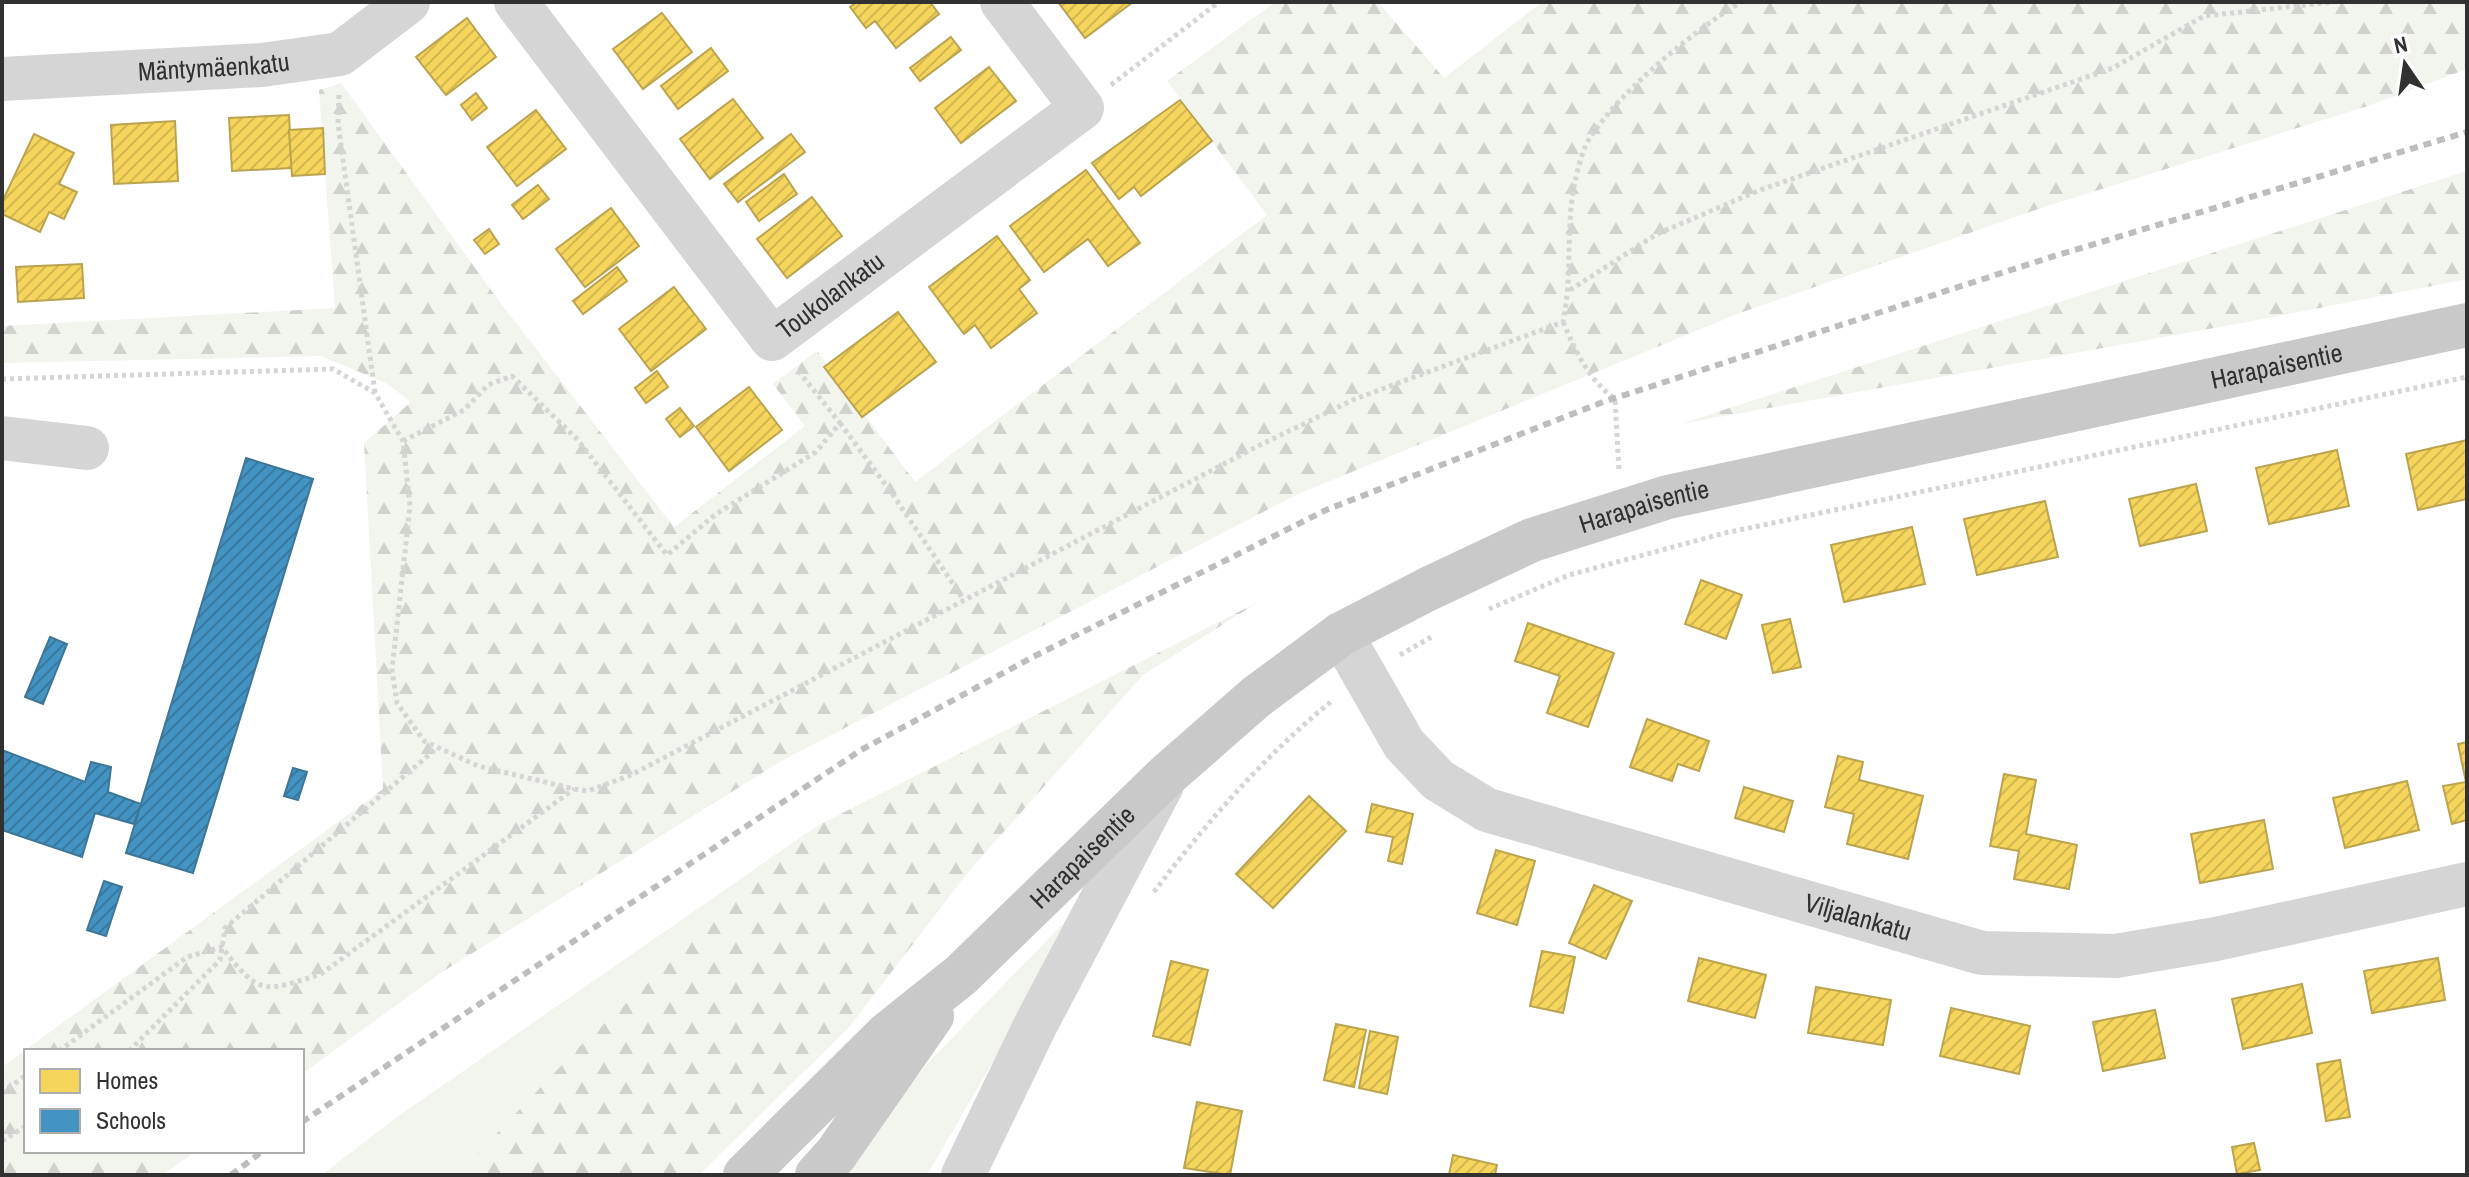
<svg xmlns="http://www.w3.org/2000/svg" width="2469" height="1177" viewBox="0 0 2469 1177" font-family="'Archivo Narrow',sans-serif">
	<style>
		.green { fill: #f1f5ee }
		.forest { fill: url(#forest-firs) }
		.homes { fill: url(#homes-hatch); stroke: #bba44f; stroke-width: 2 }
		.schools { fill: url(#schools-hatch); stroke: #3e7697; stroke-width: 2 }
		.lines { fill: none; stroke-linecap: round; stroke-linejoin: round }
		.path { stroke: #d5d5d5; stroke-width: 5; stroke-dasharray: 4 4; stroke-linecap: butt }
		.minor { stroke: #d5d5d5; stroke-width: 44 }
		.major { stroke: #c9c9c9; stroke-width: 44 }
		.rail { stroke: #bdbdbd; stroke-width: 6; stroke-dasharray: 8 6; stroke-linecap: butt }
		.labels { text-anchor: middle; stroke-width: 8; stroke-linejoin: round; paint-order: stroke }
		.street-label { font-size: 26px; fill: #313131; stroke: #fff }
	</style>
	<defs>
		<pattern id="forest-firs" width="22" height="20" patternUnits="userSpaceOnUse" patternTransform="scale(2)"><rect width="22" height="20" fill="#f1f5ee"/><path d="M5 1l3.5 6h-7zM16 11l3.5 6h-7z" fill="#cfd2cd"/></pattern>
		<pattern id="homes-hatch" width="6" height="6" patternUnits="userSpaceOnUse" patternTransform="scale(2)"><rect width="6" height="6" fill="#f6d55c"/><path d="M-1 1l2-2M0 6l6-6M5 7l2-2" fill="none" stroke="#d3b750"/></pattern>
		<pattern id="schools-hatch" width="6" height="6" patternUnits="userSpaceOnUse" patternTransform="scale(2)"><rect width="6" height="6" fill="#4393c3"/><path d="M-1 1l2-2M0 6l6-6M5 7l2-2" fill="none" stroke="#39799f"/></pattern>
	</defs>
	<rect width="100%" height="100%" fill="#fff"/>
	<g class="green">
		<path d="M817,826L579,1047L457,1175H322L394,1119Z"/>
		<path d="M1088,898L927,1175H840L928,1063Z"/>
	</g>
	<g class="forest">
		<path d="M1275,2H1378L1444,78L1542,2H2467V69L2368,106L2044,207L1740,313L1298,494L783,760L439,974L302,1074V1051H26V1151H196L163,1175H2V1067L383,789L364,443L411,402L386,383L321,356L2,363V326L335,308L319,90L341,83L499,301L674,527L805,426L773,384L817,351L915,482L1267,215L1167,81Z"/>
		<path d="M2467,171V279L2247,322L1680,424Z"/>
		<path d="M1260,601L1143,675L969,871L850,1026L699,1175H457L579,1047L817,826Z"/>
	</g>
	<g class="homes">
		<path d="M857,2H930L939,14L896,48L875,21L866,28L850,7Z"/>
		<path d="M1058,2H1133L1085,38Z"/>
		<path d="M662,13L692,52L643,89L613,49Z"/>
		<path d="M467,18L496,57L446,95L416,57Z"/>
		<path d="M951,37L961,50L920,81L910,68Z"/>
		<path d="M711,48L728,71L678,109L661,86Z"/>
		<path d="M989,67L1016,101L961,143L935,108Z"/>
		<path d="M476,93L487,108L472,120L461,105Z"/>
		<path d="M733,99L763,138L710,179L680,139Z"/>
		<path d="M1180,100L1212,141L1141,196L1134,187L1119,199L1092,163Z"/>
		<path d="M536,110L566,149L517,186L487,147Z"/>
		<path d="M289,115L292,168L232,171L229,118Z"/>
		<path d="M175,121L178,181L114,184L111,125Z"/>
		<path d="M323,128L325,174L292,176L289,130Z"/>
		<path d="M34,134L74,153L59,184L77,192L64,219L49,212L40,232L2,214V202Z"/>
		<path d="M791,134L805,152L738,202L724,184Z"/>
		<path d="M1086,170L1140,243L1108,266L1088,239L1044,272L1010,226Z"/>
		<path d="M784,174L797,194L759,221L746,202Z"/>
		<path d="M538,185L549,199L523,219L512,205Z"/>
		<path d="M812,197L842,236L787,278L757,239Z"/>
		<path d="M611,208L639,246L585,287L556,249Z"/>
		<path d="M489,229L499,244L485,254L474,240Z"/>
		<path d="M997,236L1030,280L1019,289L1037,313L991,348L975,325L964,334L929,287Z"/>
		<path d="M82,264L84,298L18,302L16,267Z"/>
		<path d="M617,267L627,281L583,314L573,301Z"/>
		<path d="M674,287L706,329L651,371L619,329Z"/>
		<path d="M898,312L936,362L862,417L824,367Z"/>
		<path d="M657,371L668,387L646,403L635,388Z"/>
		<path d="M749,387L782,430L729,471L696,427Z"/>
		<path d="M680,408L694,426L680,437L666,419Z"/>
		<path d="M2467,440V499L2418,510L2406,454Z"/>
		<path d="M2337,450L2349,506L2269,524L2256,468Z"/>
		<path d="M2196,484L2207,531L2140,546L2129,499Z"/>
		<path d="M2045,501L2058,557L1977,575L1964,519Z"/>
		<path d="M1912,527L1925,584L1844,602L1831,545Z"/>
		<path d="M1701,580L1742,595L1726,639L1685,624Z"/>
		<path d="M1790,619L1801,667L1773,673L1762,625Z"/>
		<path d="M1528,623L1614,653L1588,727L1547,713L1560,676L1515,661Z"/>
		<path d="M1647,719L1709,741L1699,771L1678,764L1672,781L1630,767Z"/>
		<path d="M2467,742V820L2452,824L2443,786L2466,782L2458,744Z"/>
		<path d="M1838,756L1863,762L1859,780L1923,796L1908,859L1847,844L1854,814L1825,807Z"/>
		<path d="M2004,774L2036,780L2026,834L2077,845L2069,889L2014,879L2019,851L1990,846Z"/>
		<path d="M2407,781L2419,830L2345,848L2333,798Z"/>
		<path d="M1744,787L1793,801L1784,832L1735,818Z"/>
		<path d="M1309,796L1346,831L1273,908L1236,874Z"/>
		<path d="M1372,804L1413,814L1402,864L1388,861L1393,837L1366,832Z"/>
		<path d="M2264,820L2273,869L2200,883L2191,834Z"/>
		<path d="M1496,850L1535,861L1517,925L1477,913Z"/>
		<path d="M1594,885L1632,901L1606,959L1569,943Z"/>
		<path d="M1542,951L1575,957L1563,1013L1530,1006Z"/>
		<path d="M1699,958L1766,975L1755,1018L1688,1001Z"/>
		<path d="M2438,958L2445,1000L2372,1013L2364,971Z"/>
		<path d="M1171,961L1208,970L1190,1045L1153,1036Z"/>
		<path d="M2302,984L2312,1033L2243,1049L2232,999Z"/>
		<path d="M1816,987L1891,1000L1883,1045L1808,1033Z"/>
		<path d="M1951,1008L2030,1026L2019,1074L1940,1056Z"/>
		<path d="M2155,1010L2165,1058L2103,1071L2093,1022Z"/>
		<path d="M1336,1024L1366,1030L1354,1087L1324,1080Z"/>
		<path d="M1370,1031L1398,1037L1387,1094L1359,1088Z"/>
		<path d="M2340,1060L2350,1117L2326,1121L2317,1064Z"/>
		<path d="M1197,1102L1242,1111L1230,1175L1184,1168Z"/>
		<path d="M2254,1143L2260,1170L2237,1174L2232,1147Z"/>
		<path d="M1453,1155L1497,1165L1495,1175H1449Z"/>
	</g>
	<g class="schools">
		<path d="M246,458L313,479L193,873L126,853Z"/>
		<path d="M50,637L67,644L43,704L25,697Z"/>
		<path d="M2,750L85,782L91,762L111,767L108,792L141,804L134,824L95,813L82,857L2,830Z"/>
		<path d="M293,768L307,772L298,800L284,796Z"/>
		<path d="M104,881L122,887L106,936L87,930Z"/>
	</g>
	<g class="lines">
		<g class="path">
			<path d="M1111,85L1219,2"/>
			<path d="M339,95L338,123L375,393"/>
			<path d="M1570,290L1657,234L1760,190L2113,68L2204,16L2334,2"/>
			<path d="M1563,322C1576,352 1588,379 1615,399L1619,471"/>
			<path d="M2,379L333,369L375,393L403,441L410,506L392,670L397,703L424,741L478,766L574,789L588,791L631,775L1260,445L1355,399L1563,322C1573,275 1565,228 1575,182C1578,168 1583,147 1591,136C1624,88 1692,32 1741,2"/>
			<path d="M840,423L891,492L964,600"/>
			<path d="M403,441L464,410L488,385L512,376L577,439L667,555L716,514L816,452L840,423L796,368"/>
			<path d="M1489,609L1569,575L1725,533L2467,377"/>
			<path d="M1400,655L1433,636"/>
			<path d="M1154,892C1206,823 1265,755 1332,701"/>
			<path d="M59,1051L187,957L222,947C259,997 265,992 321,974L574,789"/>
			<path d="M129,1051L220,960L225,928L437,748"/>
			<path d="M2,1093L26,1075"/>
			<path d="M2,1141L26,1126"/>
		</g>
		<g class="minor">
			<path id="s1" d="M516,2L772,339L1082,108L1002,2"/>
			<path id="s2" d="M2,79L262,65L340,54L408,2"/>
			<path d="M2,438L87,448"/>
			<path id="s3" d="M1341,634L1404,744L1438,780L1487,810L1982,953L2116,956L2216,939L2467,884"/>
			<path d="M963,1175L1036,1024L1162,785"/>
		</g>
		<g class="major">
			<path id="s4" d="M745,1175L886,1035L961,975L1167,775L1256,697L1341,634L1428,589L1532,540L1668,497L2467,325"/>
			<path d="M817,1175L836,1154L932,1016"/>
		</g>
		<g class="rail">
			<path d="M302,1122L861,750L1031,658L1326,510L1603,402L2048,258L2467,132"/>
			<path d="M231,1175L263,1151"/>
		</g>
	</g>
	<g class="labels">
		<g class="street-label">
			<text dy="9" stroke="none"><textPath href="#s2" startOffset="212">Mäntymäenkatu</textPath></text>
			<text dy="9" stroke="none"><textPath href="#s1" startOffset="496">Toukolankatu</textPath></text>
			<text dy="9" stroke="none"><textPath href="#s4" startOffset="1784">Harapaisentie</textPath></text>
			<text dy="9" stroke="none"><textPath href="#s4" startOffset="1136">Harapaisentie</textPath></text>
			<text dy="9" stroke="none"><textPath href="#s4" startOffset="464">Harapaisentie</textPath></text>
			<text dy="9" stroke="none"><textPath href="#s3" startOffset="620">Viljalankatu</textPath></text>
		</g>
	</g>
	<rect width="2469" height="1177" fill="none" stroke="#313131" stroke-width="8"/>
	<rect x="24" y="1049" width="280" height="104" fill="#ffffff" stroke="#adadad" stroke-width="2"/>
	<rect x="40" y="1069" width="40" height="24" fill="#f6d55c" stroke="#adadad" stroke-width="2"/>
	<text x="96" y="1089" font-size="24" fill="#313131">Homes</text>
	<rect x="40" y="1109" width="40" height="24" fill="#4393c3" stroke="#adadad" stroke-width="2"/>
	<text x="96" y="1129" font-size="24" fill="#313131">Schools</text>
	<g transform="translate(2405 64) rotate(347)" stroke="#ffffff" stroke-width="6" paint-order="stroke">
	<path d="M0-6L14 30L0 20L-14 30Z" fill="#313131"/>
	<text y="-12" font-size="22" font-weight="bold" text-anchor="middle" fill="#313131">N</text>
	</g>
</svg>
